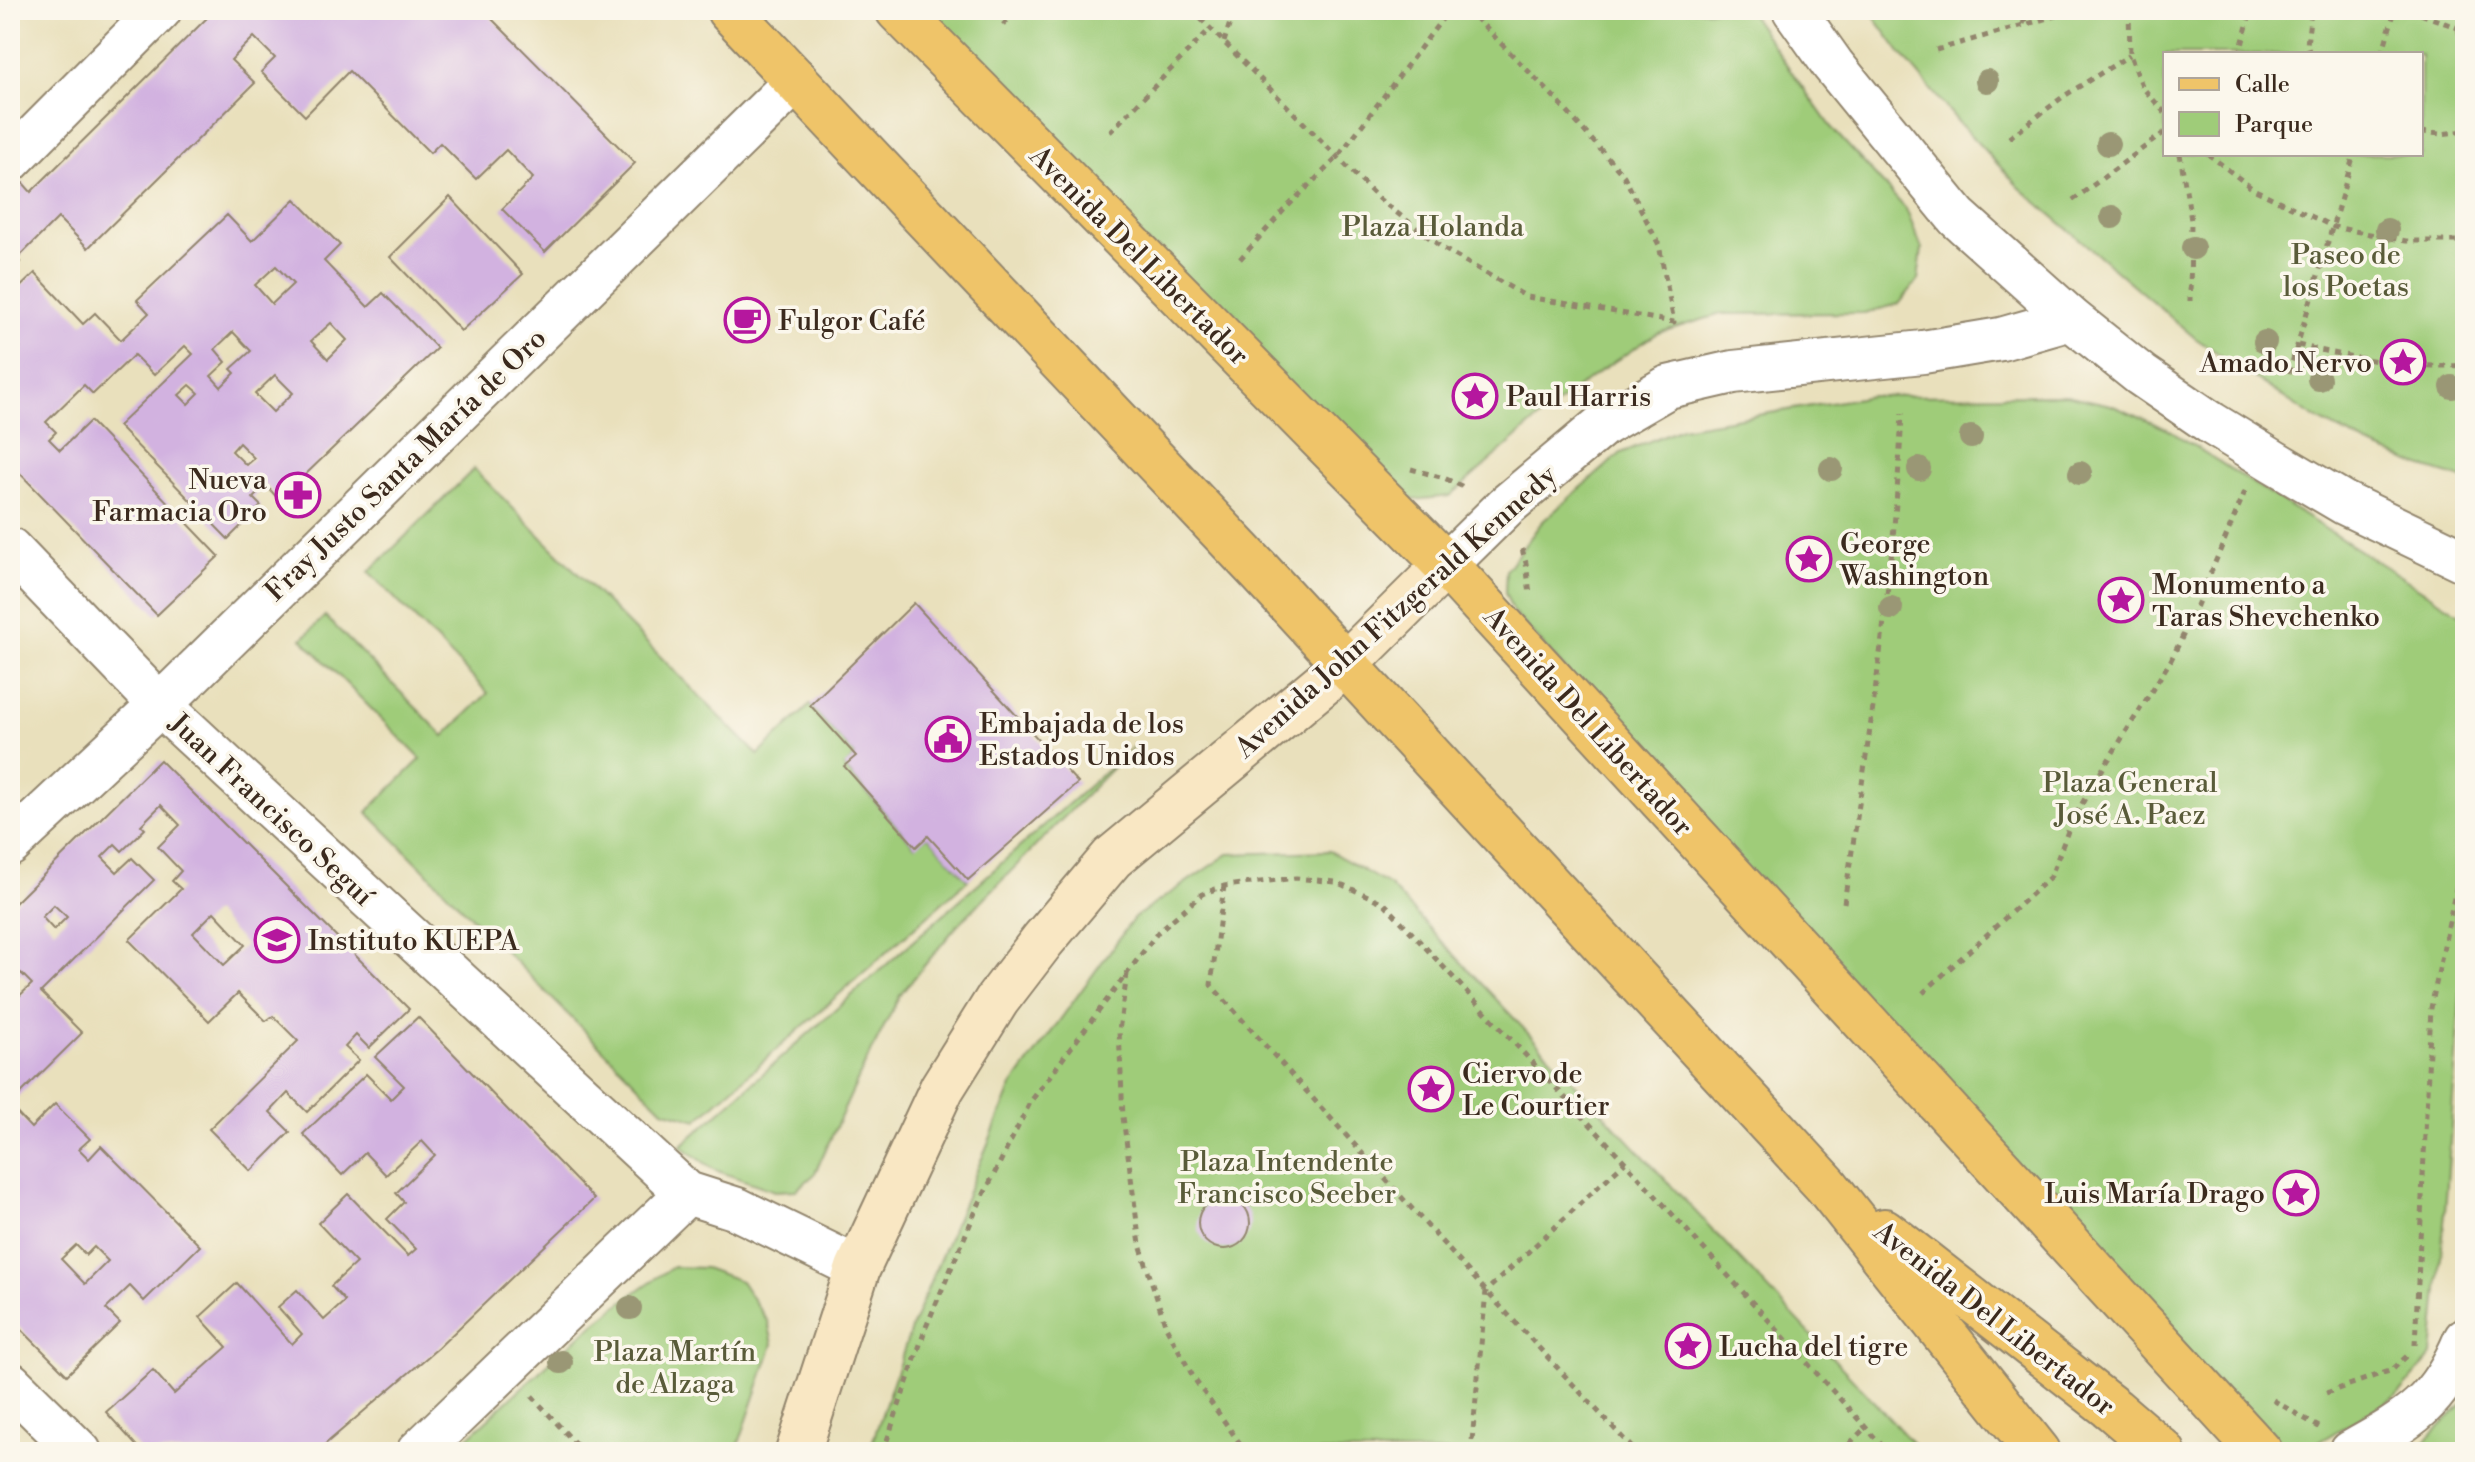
<svg xmlns="http://www.w3.org/2000/svg" width="2475" height="1462" viewBox="0 0 2475 1462" font-family="'Libre Bodoni',serif">
	<style>
		.green { fill: #9fcc79; stroke: #6d7b4c; stroke-width: 2; fill-rule: evenodd }
		.building { fill: #d2b2e0; fill-rule: evenodd }
		.lines { fill: none; stroke-linecap: round; stroke-linejoin: round }
		.street-casing { stroke: #92856d; stroke-width: 46 }
		.secondary-casing { stroke: #92856d; stroke-width: 48 }
		.primary-casing { stroke: #92856d; stroke-width: 48 }
		.path { stroke: #92856d; stroke-width: 5; stroke-dasharray: 6 6; stroke-linecap: butt }
		.street { stroke: #fff; stroke-width: 42 }
		.secondary { stroke: #f9e7c3; stroke-width: 44 }
		.primary { stroke: #efc469; stroke-width: 44 }
		.tree { fill: #9a9774 }
		.labels { text-anchor: middle; stroke-width: 7; stroke-linejoin: round; paint-order: stroke }
		.park-label { font-size: 28px; fill: #595b39; stroke: #fbf7ec }
		.street-label { font-size: 28px; fill: #3b2a1e; stroke: #fbf7ec }
		.poi-label { font-size: 28px; fill: #3b2a1e; stroke: #fbf7ec; text-anchor: start }
	</style>
	<rect width="100%" height="100%" fill="#fbf7ec"/>
	<filter id="ink" filterUnits="userSpaceOnUse"><feTurbulence type="fractalNoise" baseFrequency=".0125" numOctaves="2"/><feDisplacementMap in="SourceGraphic" scale="16" xChannelSelector="R" yChannelSelector="G"/><feConvolveMatrix kernelMatrix="1 2 1 2 8 2 1 2 1" color-interpolation-filters="sRGB"/></filter>
	<filter id="wash" filterUnits="userSpaceOnUse"><feTurbulence type="fractalNoise" baseFrequency=".006" numOctaves="4" result="noise"/><feDisplacementMap in="SourceGraphic" scale="32" xChannelSelector="R" yChannelSelector="G"/><feGaussianBlur stdDeviation="1.8" result="paint"/><feColorMatrix in="noise" values="0 0 0 0 0 0 0 0 0 0 0 0 0 0 0 0 0 1.4 0 .05"/><feComposite in="paint" operator="in"/></filter>
	<g filter="url(#wash)">
		<rect width="100%" height="100%" fill="#e9e0bc"/>
		<g class="green">
			<path d="M918,10H1748L1830,126L1906,209L1922,249L1918,280L1899,304L1864,313L1721,314L1658,333L1600,371L1540,417L1450,496L1414,500L1387,487Z"/>
			<path d="M1869,10H2465V480L2423,467L2368,445L2313,417L2195,338L2019,187L1960,124L1901,54ZM2421,54V154H2165V54Z"/>
			<path d="M2066,395L2111,405L2167,429L2465,617V927L2445,1212L2432,1355L2397,1396L2313,1445L2290,1451L2264,1437L1513,612L1505,593L1506,570L1542,522L1621,453L1681,428L1871,396Z"/>
			<path d="M474,469L758,755L810,705L856,756L844,767L915,846L928,836L968,880L697,1120L663,1110L367,812L421,759L302,639L325,616L444,736L488,693L369,572Z"/>
			<path d="M1133,747L956,927L900,995L864,1066L814,1175L796,1190L775,1191L715,1170L681,1146Z"/>
			<path d="M1330,851L1390,886L1921,1452H869L912,1326L1012,1086L1134,918L1228,854Z"/>
			<path d="M673,1267L705,1268L741,1281L768,1322L773,1344L736,1452H452C523,1388 591,1318 673,1267Z"/>
			<path d="M2465,1402V1452H2414Z"/>
		</g>
		<g id="blocks">
			<g class="building">
				<path d="M215,10H483L635,163L545,252L502,209L533,178L506,150L476,179L440,143L430,153L349,71L305,116L261,72L275,58L254,37L231,60L255,83L88,248L58,218L17,259L20,262L10,272V196L23,183L31,192Z"/>
				<path d="M450,197L523,274L461,331L390,257Z"/>
				<path d="M295,199L340,245L324,261L368,307L383,293L437,348L279,500L266,485L253,498L261,506L228,539L118,426L193,354L185,346L154,375L134,355L93,394L84,385L46,422L56,432L49,439L60,450L90,421L219,556L157,615L10,463V357L20,348L10,338V287L15,292L35,273L83,324L95,313L121,340L149,313L137,300L227,215L252,241ZM276,266L293,284L272,304L255,285ZM331,323L347,340L328,359L311,341ZM233,332L251,351L231,369L235,373L221,387L211,376L226,362L215,349ZM275,375L293,393L273,412L255,394ZM190,385L199,393L188,404L179,395ZM239,443L254,458L246,465L232,451Z"/>
				<path d="M914,603L1078,783L968,880L928,836L916,847L844,766L856,756L810,705Z"/>
				<path d="M160,760L409,1009L369,1048L356,1035L345,1047L359,1060L307,1112L288,1093L270,1112L290,1132L251,1171L209,1129L298,1041L273,1016L266,1021L238,993L209,1021L129,940L181,889L172,881L181,871L158,847L180,825L161,805L141,825L145,829L122,851L115,844L102,857L117,872L132,858L154,880L41,992L82,1033L10,1104V993L16,999L32,984L21,973L10,984V908ZM54,905L67,917L54,930L42,917ZM214,912L245,945L224,965L193,933Z"/>
				<path d="M418,1017L594,1199L438,1348L316,1452H142L106,1412L153,1370L174,1394L227,1347L200,1317L237,1283L292,1344L302,1334L278,1307L297,1290L324,1320L345,1301L331,1286L356,1263L318,1223L348,1194L408,1256L416,1249L387,1219L404,1202L396,1193L435,1155L422,1141L386,1175L365,1153L342,1175L303,1134L366,1074L391,1099L404,1086L375,1057Z"/>
				<path d="M55,1104L90,1139L79,1149L89,1159L101,1146L200,1246L144,1301L130,1286L106,1309L120,1323L67,1375L10,1318V1106L31,1128ZM76,1245L86,1255L94,1247L108,1261L85,1284L61,1259Z"/>
				<circle cx="1224" cy="1223" r="26"/>
			</g>
		</g>
	</g>
	<g filter="url(#ink)">
		<use href="#blocks" fill-opacity="0" stroke="#92856d" stroke-width="2"/>
		<g class="lines">
			<g class="street-casing">
				<g id="street">
					<path d="M1794,10L1833,65L1957,217L2071,319L2141,375L2211,423L2273,461L2344,503L2465,561"/>
					<path d="M10,161L160,10"/>
					<path d="M10,549L160,705L687,1193L737,1209L858,1268"/>
					<path d="M1446,565L1506,506L1604,424L1668,387L1733,372L1923,352L2001,339L2071,319"/>
					<path d="M10,845L160,705L797,80"/>
					<path d="M10,1383L80,1452"/>
					<path d="M418,1452L687,1193"/>
					<path d="M2351,1452C2410,1419 2438,1404 2465,1339"/>
				</g>
			</g>
			<g class="secondary-casing">
				<path id="secondary" d="M798,1452L858,1268L942,1088L997,1000L1043,940L1112,858L1346,664L1446,565"/>
			</g>
			<g class="primary-casing">
				<g id="primary">
					<path d="M729,10L1262,574L1826,1185L2038,1452"/>
					<path d="M898,10L1446,565L2260,1452"/>
					<path d="M1884,1231L2114,1410L2163,1452"/>
				</g>
			</g>
			<g class="path">
				<path d="M1192,10L1379,199L1444,249L1527,297L1674,322L1659,245L1624,176L1554,97L1468,10"/>
				<path d="M2129,10L2130,55L2143,88L2165,113"/>
				<path d="M2410,10L2458,28"/>
				<path d="M2023,24L2028,10"/>
				<path d="M1003,25L1017,10"/>
				<path d="M2458,28L2465,64"/>
				<path d="M2458,28L2465,22"/>
				<path d="M1224,42L1234,10"/>
				<path d="M1936,50L2076,10"/>
				<path d="M2237,54L2241,49L2251,10"/>
				<path d="M2310,54L2307,45L2311,10"/>
				<path d="M2382,54L2395,10"/>
				<path d="M1110,132L1210,29"/>
				<path d="M2421,132L2440,134L2465,131"/>
				<path d="M2009,138L2064,96L2130,55"/>
				<path d="M2180,154L2191,220L2190,301"/>
				<path d="M2208,154L2253,189L2334,227L2406,241H2465"/>
				<path d="M2073,200L2165,132"/>
				<path d="M2465,230V231"/>
				<path d="M1240,259L1285,209L1337,158L1449,10"/>
				<path d="M2298,345C2348,357 2413,370 2465,365"/>
				<path d="M2289,373L2354,154"/>
				<path d="M1411,469L1444,478L1466,488"/>
				<path d="M1522,549L1526,563L1530,594"/>
				<path d="M1224,886L1211,985L1486,1291L1636,1452"/>
				<path d="M1844,903C1869,740 1894,578 1902,413"/>
				<path d="M1127,974L1119,1031L1123,1117L1140,1245L1166,1327L1195,1380L1246,1452"/>
				<path d="M1923,993L2051,876L2071,823L2092,786L2171,660L2193,615L2246,489"/>
				<path d="M2415,1345L2431,1008L2465,845"/>
				<path d="M2326,1393L2392,1370L2408,1355"/>
				<path d="M532,1396L583,1452"/>
				<path d="M2273,1400L2319,1427"/>
				<path d="M883,1452L926,1327L977,1208L1031,1101L1158,932L1202,894L1224,886L1296,878L1336,882L1384,903L1625,1162L1888,1452"/>
				<path d="M1471,1452L1486,1291L1625,1162"/>
				<path d="M1841,1452L1865,1428"/>
			</g>
			<use href="#street" class="street"/>
			<use href="#secondary" class="secondary"/>
			<use href="#primary" class="primary"/>
		</g>
		<g class="tree">
			<circle cx="1987" cy="81" r="12"/>
			<circle cx="2108" cy="144" r="12"/>
			<circle cx="2112" cy="217" r="12"/>
			<circle cx="2387" cy="230" r="12"/>
			<circle cx="2193" cy="248" r="12"/>
			<circle cx="2265" cy="342" r="12"/>
			<circle cx="2319" cy="379" r="12"/>
			<circle cx="2452" cy="387" r="12"/>
			<circle cx="1971" cy="437" r="12"/>
			<circle cx="1831" cy="469" r="12"/>
			<circle cx="1919" cy="469" r="12"/>
			<circle cx="2080" cy="473" r="12"/>
			<circle cx="1891" cy="608" r="12"/>
			<circle cx="630" cy="1308" r="12"/>
			<circle cx="561" cy="1362" r="12"/>
		</g>
	</g>
	<defs>
		<g id="cafe-ring" transform="scale(2.3)"><circle r="9.5" fill="#fbf7ec" stroke="#b5179e" stroke-width="1.5"/><path d="M-5.5-4.5H6V0H3Q3 3.5 0 3.5H-2.5Q-5.5 3.5-5.5 0ZM3-3.2v2h1.7v-2ZM-6 4.5H4V6H-6Z" fill="#b5179e"/></g>
		<g id="sight-ring" transform="scale(2.3)"><circle r="9.5" fill="#fbf7ec" stroke="#b5179e" stroke-width="1.5"/><path d="M0-6L1.8-2.2L6-1.7L2.9 1.2L3.7 5.4L0 3.3L-3.7 5.4L-2.9 1.2L-6-1.7L-1.8-2.2Z" fill="#b5179e"/></g>
		<g id="pharmacy-ring" transform="scale(2.3)"><circle r="9.5" fill="#fbf7ec" stroke="#b5179e" stroke-width="1.5"/><path d="M-2-6h4v4h4v4h-4v4h-4v-4h-4v-4h4Z" fill="#b5179e"/></g>
		<g id="civic-ring" transform="scale(2.3)"><circle r="9.5" fill="#fbf7ec" stroke="#b5179e" stroke-width="1.5"/><path d="M-.6-6.5H3V-4.5H.6V-3L4-1V1h2V6H-6V1h2V-1L-.6-3ZM-1.2 2.5V6h2.4V2.5Z" fill="#b5179e"/></g>
		<g id="school-ring" transform="scale(2.3)"><circle r="9.5" fill="#fbf7ec" stroke="#b5179e" stroke-width="1.5"/><path d="M0-5L7-2L0 1L-7-2ZM-4 1L0 2.5L4 1V4Q0 6-4 4Z" fill="#b5179e"/></g>
	</defs>
	<g fill-rule="evenodd">
		<use href="#cafe-ring" x="747" y="320"/>
		<use href="#sight-ring" x="2403" y="362"/>
		<use href="#sight-ring" x="1475" y="396"/>
		<use href="#pharmacy-ring" x="298" y="495"/>
		<use href="#sight-ring" x="1809" y="559"/>
		<use href="#sight-ring" x="2121" y="600"/>
		<use href="#civic-ring" x="948" y="739"/>
		<use href="#school-ring" x="277" y="940"/>
		<use href="#sight-ring" x="1431" y="1089"/>
		<use href="#sight-ring" x="2296" y="1193"/>
		<use href="#sight-ring" x="1688" y="1346"/>
	</g>
	<g class="labels">
		<g class="park-label">
			<text x="1433" y="236">Plaza Holanda</text>
			<text x="2346" y="264">Paseo de<tspan x="2346" dy="32">los Poetas</tspan></text>
			<text x="2130" y="792">Plaza General<tspan x="2130" dy="32">José A. Paez</tspan></text>
			<text x="1287" y="1171">Plaza Intendente<tspan x="1287" dy="32">Francisco Seeber</tspan></text>
			<text x="675" y="1361">Plaza Martín<tspan x="675" dy="32">de Alzaga</tspan></text>
		</g>
		<g class="street-label">
			<text transform="translate(1140 255) rotate(45)" y="10">Avenida Del Libertador</text>
			<text transform="translate(405 464) rotate(-44)" y="10">Fray Justo Santa María de Oro</text>
			<text transform="translate(1395 611) rotate(-42)" y="10">Avenida John Fitzgerald Kennedy</text>
			<text transform="translate(1589 721) rotate(48)" y="10">Avenida Del Libertador</text>
			<text transform="translate(272 809) rotate(43)" y="10">Juan Francisco Seguí</text>
			<text transform="translate(1995 1318) rotate(38)" y="10">Avenida Del Libertador</text>
		</g>
		<g class="poi-label">
			<text x="778" y="330">Fulgor Café</text>
			<text x="2372" y="372" text-anchor="end">Amado Nervo</text>
			<text x="1506" y="406">Paul Harris</text>
			<text x="267" y="489" text-anchor="end">Nueva<tspan x="267" dy="32">Farmacia Oro</tspan></text>
			<text x="1840" y="553">George<tspan x="1840" dy="32">Washington</tspan></text>
			<text x="2152" y="594">Monumento a<tspan x="2152" dy="32">Taras Shevchenko</tspan></text>
			<text x="979" y="733">Embajada de los<tspan x="979" dy="32">Estados Unidos</tspan></text>
			<text x="308" y="950">Instituto KUEPA</text>
			<text x="1462" y="1083">Ciervo de<tspan x="1462" dy="32">Le Courtier</tspan></text>
			<text x="2265" y="1203" text-anchor="end">Luis María Drago</text>
			<text x="1719" y="1356">Lucha del tigre</text>
		</g>
	</g>
	<rect width="2475" height="1462" fill="none" stroke="#fbf7ec" stroke-width="40"/>
	<rect x="2163" y="52" width="260" height="104" fill="#fbf7ec" stroke="#aea59a" stroke-width="2"/>
	<rect x="2179" y="78" width="40" height="12" fill="#efc469" stroke="#aea59a" stroke-width="2"/>
	<text x="2235" y="92" font-size="24" fill="#3b2a1e">Calle</text>
	<rect x="2179" y="112" width="40" height="24" fill="#9fcc79" stroke="#aea59a" stroke-width="2"/>
	<text x="2235" y="132" font-size="24" fill="#3b2a1e">Parque</text>
</svg>
